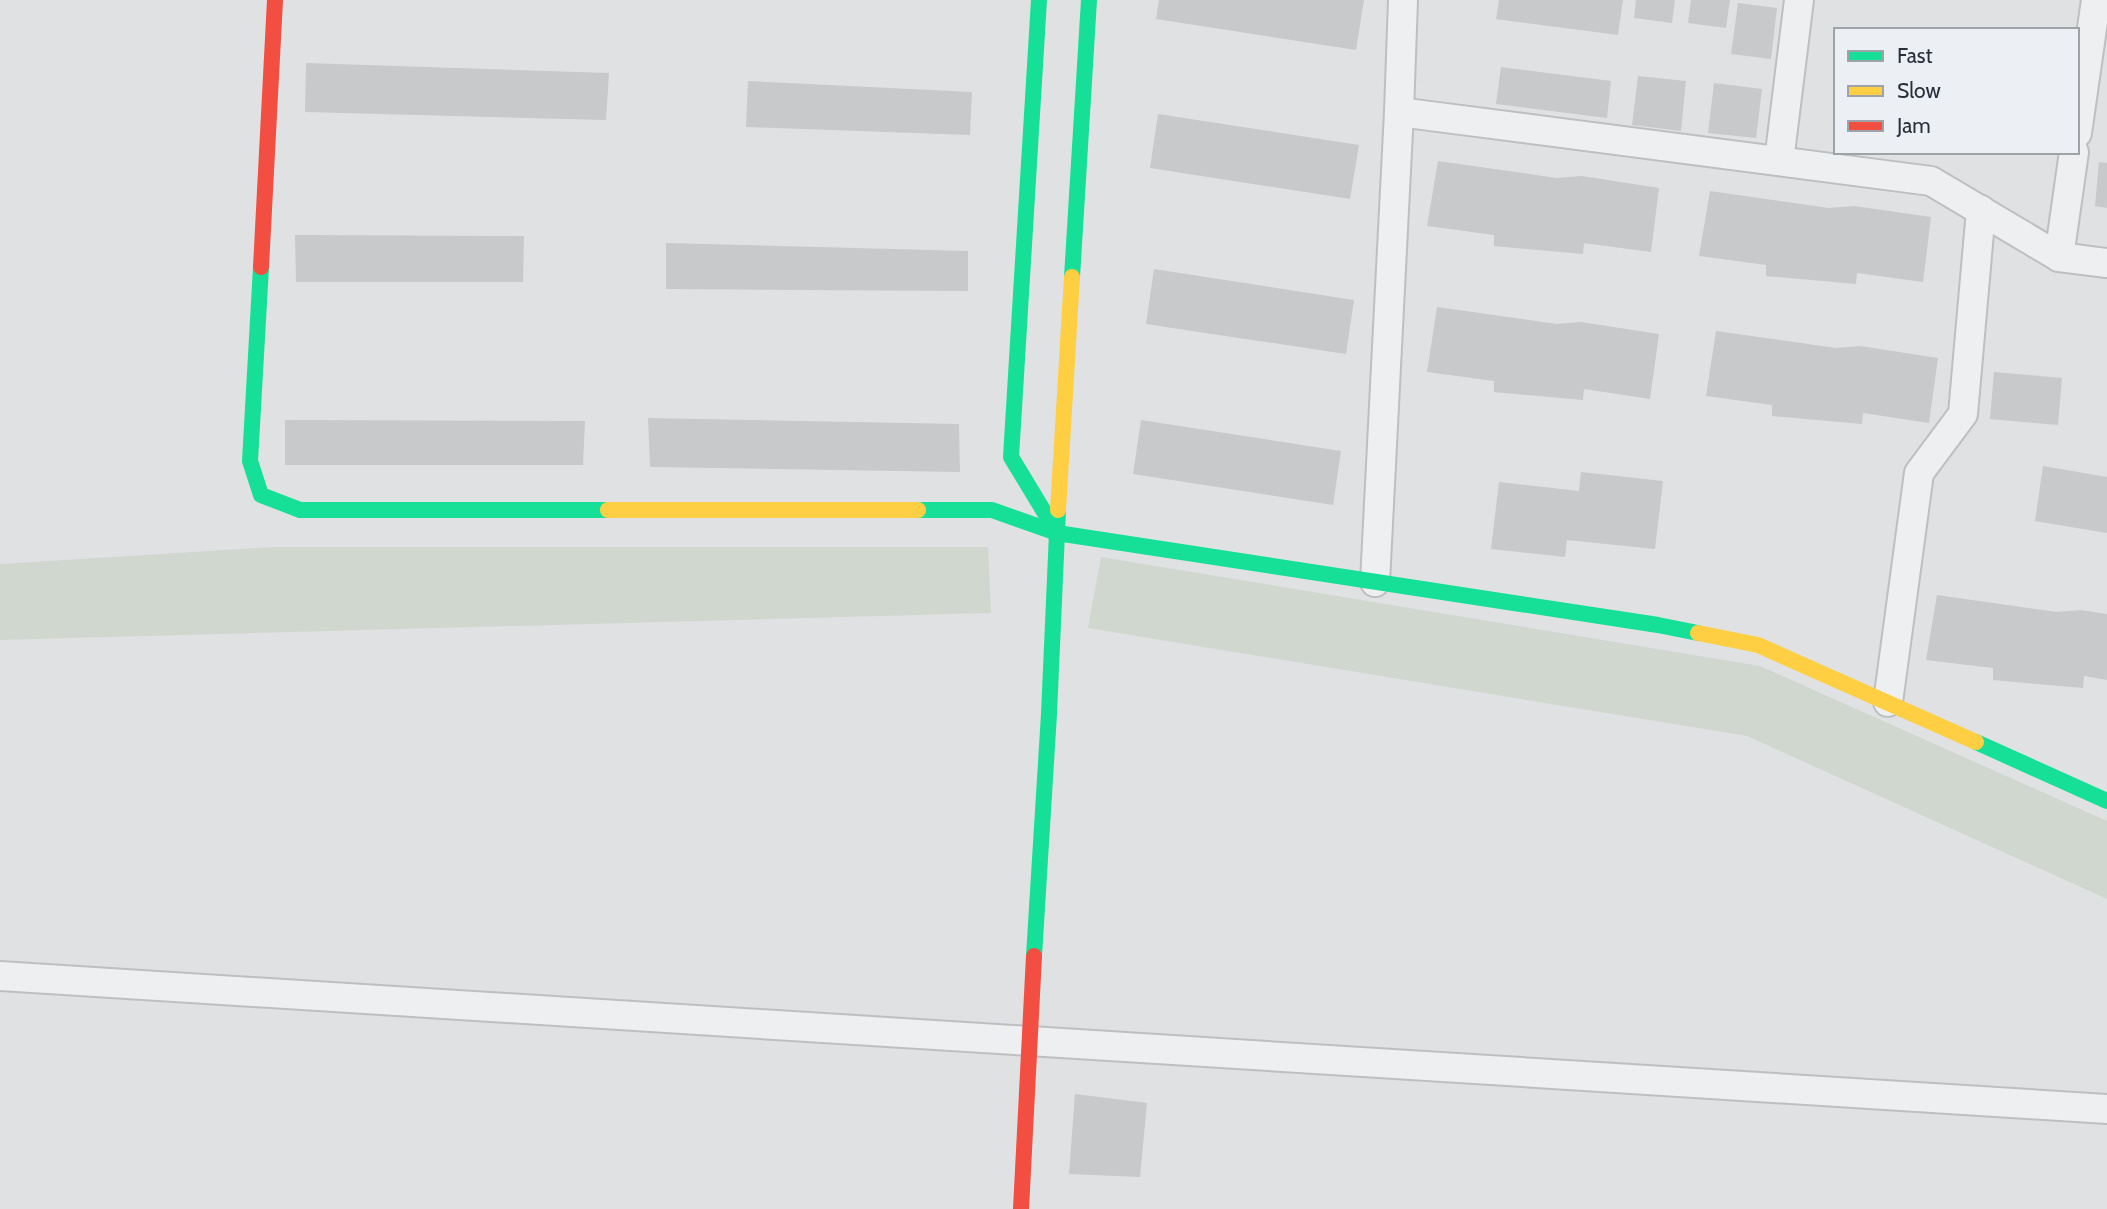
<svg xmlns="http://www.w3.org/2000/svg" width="2107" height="1209" viewBox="0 0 2107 1209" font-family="Cabin,sans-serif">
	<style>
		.green { fill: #d0d7cf }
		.building { fill: #c7c9cb }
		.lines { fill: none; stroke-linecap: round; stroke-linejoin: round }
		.street-casing { stroke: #bdbfc1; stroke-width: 32 }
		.street { stroke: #eeeff0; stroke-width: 28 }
		.fast { stroke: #16e098; stroke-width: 16 }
		.slow { stroke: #ffcf43; stroke-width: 16 }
		.jam { stroke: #f24e42; stroke-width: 16 }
	</style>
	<rect width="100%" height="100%" fill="#dfe1e3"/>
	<g class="green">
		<path d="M273,547H988L991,613L0,640V564Z"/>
		<path d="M1101,557L1760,666L2107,821V899L1747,736L1088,628Z"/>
	</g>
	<g class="building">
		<path d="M1159,0H1364L1356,50L1156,19Z"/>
		<path d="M1499,0H1623L1618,35L1496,19Z"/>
		<path d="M1636,0H1675L1672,23L1634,18Z"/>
		<path d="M1691,0H1730L1726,28L1688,23Z"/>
		<path d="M1738,3L1777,8L1771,59L1731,54Z"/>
		<path d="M306,63L609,73L606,120L305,112Z"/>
		<path d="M1501,67L1611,81L1607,118L1496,104Z"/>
		<path d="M1638,76L1686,81L1681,131L1632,125Z"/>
		<path d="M748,81L972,92L970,135L746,127Z"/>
		<path d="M1714,83L1762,89L1756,138L1708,133Z"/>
		<path d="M1158,114L1359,145L1350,199L1150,168Z"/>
		<path d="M1438,161L1557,178L1582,176L1659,188L1651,252L1584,243L1583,254L1494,246V235L1427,226Z"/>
		<path d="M2099,162L2107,163V208L2095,206Z"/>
		<path d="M1710,191L1829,208L1854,206L1931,217L1923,282L1857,273L1856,284L1766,276V265L1699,256Z"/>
		<path d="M295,235L524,236L523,282H296Z"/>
		<path d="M666,243L968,251V291L666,289Z"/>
		<path d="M1154,269L1354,300L1346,354L1146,324Z"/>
		<path d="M1437,307L1557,324L1581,322L1659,334L1650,399L1584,389L1583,400L1494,392V381L1427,372Z"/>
		<path d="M1716,331L1836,348L1860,346L1938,358L1929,423L1863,413L1862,424L1772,416V405L1706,396Z"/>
		<path d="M1994,372L2062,378L2058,425L1990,419Z"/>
		<path d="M648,418L959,424L960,472L650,467Z"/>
		<path d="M285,420L585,421L583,465H285Z"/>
		<path d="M1141,420L1341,451L1333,505L1133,474Z"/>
		<path d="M2043,466L2107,477V533L2035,521Z"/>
		<path d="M1581,472L1663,481L1655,549L1567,540L1565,557L1491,549L1499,482L1579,491Z"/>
		<path d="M1937,595L2057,612L2081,610L2107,614V680L2084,676L2083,688L1993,680V668L1926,660Z"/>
		<path d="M1075,1094L1147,1103L1140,1177L1069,1174Z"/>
	</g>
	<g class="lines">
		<g class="street-casing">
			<g id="street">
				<path d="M1399,112L1931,181L2059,257L2107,263"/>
				<path d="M2077,133L2096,0"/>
				<path d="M1779,161L1799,0"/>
				<path d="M2059,257L2074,152"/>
				<path d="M1375,582L1399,112L1403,0"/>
				<path d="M1888,702L1919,473L1963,414L1981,210"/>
				<path d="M0,976L2107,1109"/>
			</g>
		</g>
		<use href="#street" class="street"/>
		<g class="fast">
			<path d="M1039,0L1011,457L1057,533"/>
			<path d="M261,267L250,461L261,495L300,510H608"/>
			<path d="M1072,277L1089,0"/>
			<path d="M918,510H992L1057,533L1658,625L1698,633"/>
			<path d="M1976,742L2107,801"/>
			<path d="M1034,956L1049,714L1058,510"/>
		</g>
		<g class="slow">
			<path d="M608,510H918"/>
			<path d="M1058,510L1072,277"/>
			<path d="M1698,633L1758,645L1976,742"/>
		</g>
		<g class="jam">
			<path d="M261,267L275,0"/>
			<path d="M1021,1209L1034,956"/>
		</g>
	</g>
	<rect x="1834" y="28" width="245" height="126" fill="#eceff3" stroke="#9ea2a9" stroke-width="2"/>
	<rect x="1848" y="51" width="35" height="10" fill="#16e098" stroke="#9ea2a9" stroke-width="2"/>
	<text x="1897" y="63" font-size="21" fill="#282f3a">Fast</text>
	<rect x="1848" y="86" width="35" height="10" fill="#ffcf43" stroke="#9ea2a9" stroke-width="2"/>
	<text x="1897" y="98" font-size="21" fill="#282f3a">Slow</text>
	<rect x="1848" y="121" width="35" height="10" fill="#f24e42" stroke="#9ea2a9" stroke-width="2"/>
	<text x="1897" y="133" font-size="21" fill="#282f3a">Jam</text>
</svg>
